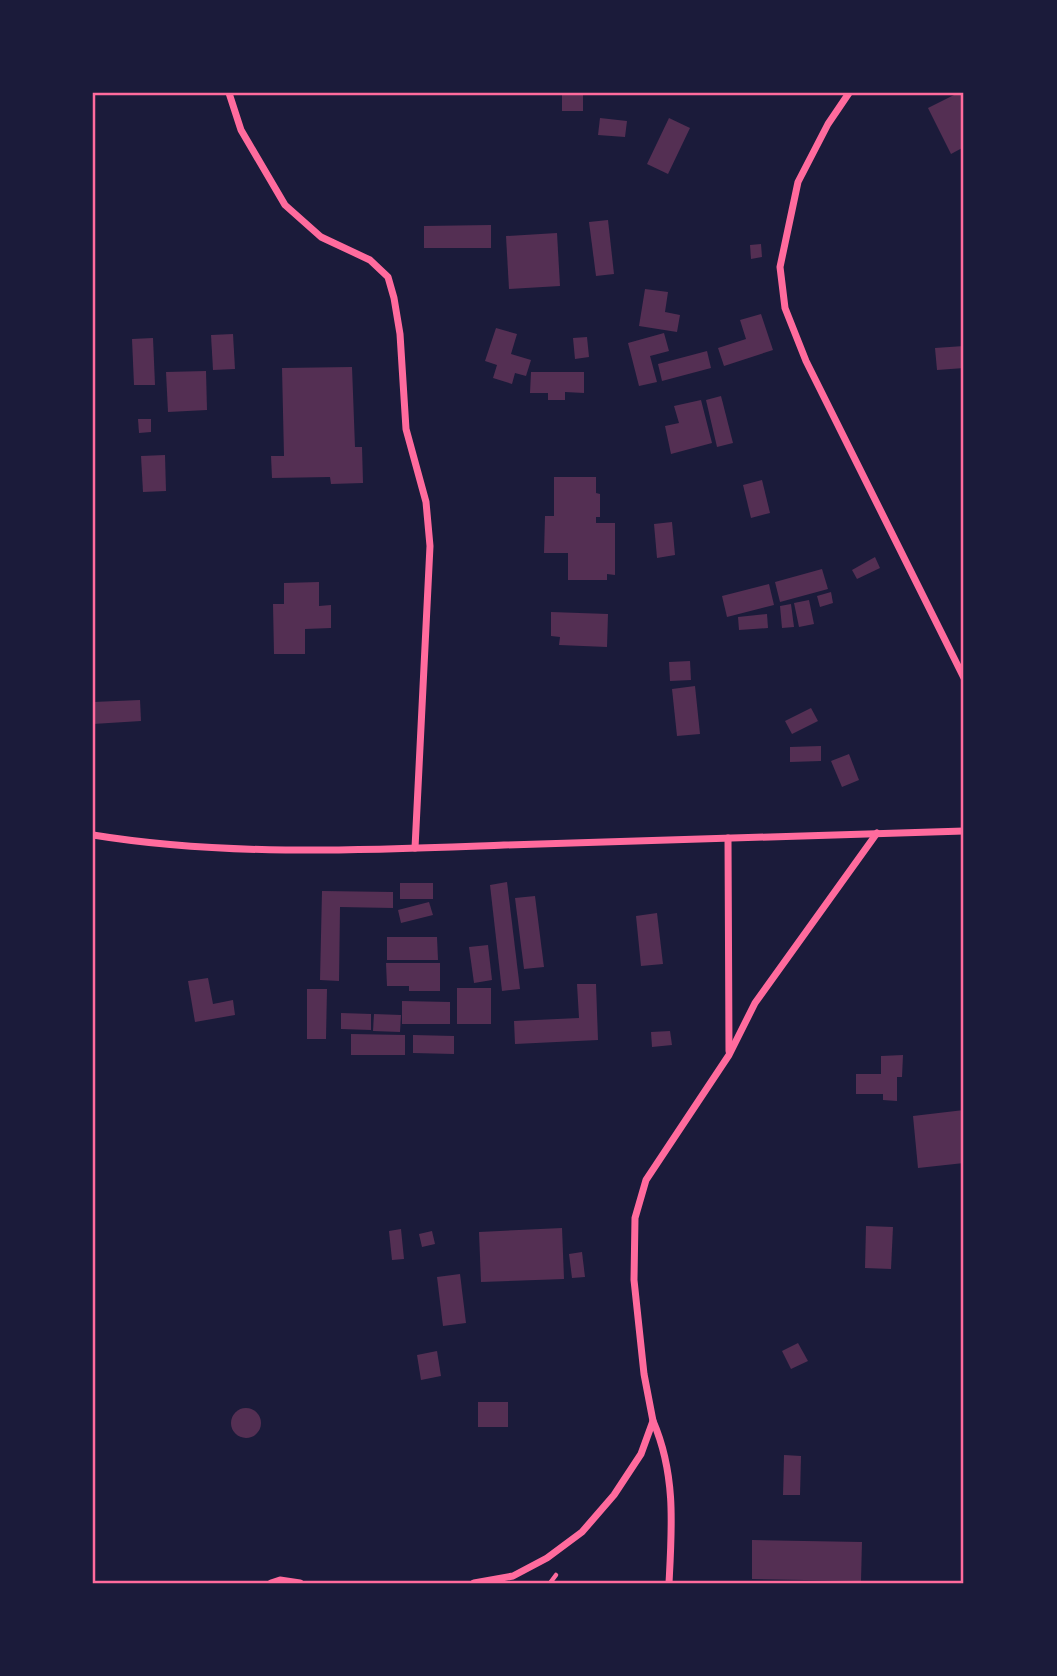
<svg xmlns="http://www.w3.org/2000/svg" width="1057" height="1676" viewBox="0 0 1057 1676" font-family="Barlow,sans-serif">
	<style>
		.building { fill: #542f53 }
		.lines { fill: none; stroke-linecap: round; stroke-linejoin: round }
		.path { stroke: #ff6b9d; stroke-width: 4.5 }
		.minor { stroke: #ff6b9d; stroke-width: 7 }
		.neatline { fill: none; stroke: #ff6b9d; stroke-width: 2.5 }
	</style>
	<rect width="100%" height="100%" fill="#1b1b3a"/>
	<g class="building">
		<rect x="562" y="93" width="21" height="18"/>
		<path d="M958,93H964V147L951,154L928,108Z"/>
		<path d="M600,118L627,121L625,137L598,135Z"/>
		<path d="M669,118L690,128L668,174L647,164Z"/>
		<path d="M608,220L614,274L596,276L589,222Z"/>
		<path d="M491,225V248H424V226Z"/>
		<path d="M557,233L560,286L509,289L506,236Z"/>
		<path d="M761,244L762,257L751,259L750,245Z"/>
		<path d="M645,289L668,292L665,312L680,315L677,332L639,326Z"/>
		<path d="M761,314L773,350L724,366L718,348L746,339L740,320Z"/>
		<path d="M496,328L517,334L511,354L531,360L526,376L515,373L512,384L493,378L497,365L485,361Z"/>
		<path d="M664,333L669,351L650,356L657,382L639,386L628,343Z"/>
		<path d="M233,334L235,369L213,370L211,335Z"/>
		<path d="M587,337L589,357L575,359L573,338Z"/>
		<path d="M153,338L155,385H134L132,339Z"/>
		<path d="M964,346V368L937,370L935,348Z"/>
		<path d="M707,351L711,368L662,381L658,364Z"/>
		<path d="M352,367L355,447H362L363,483L331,484L330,477L272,478L271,456H284L282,368Z"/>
		<path d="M206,371L207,410L168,412L166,372Z"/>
		<path d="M531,372H584V393L565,392V400H548V393H530Z"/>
		<path d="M721,396L733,443L717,447L706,400Z"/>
		<path d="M701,400L712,443L671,454L665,426L679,423L674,406Z"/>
		<path d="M138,419H151V432L139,433Z"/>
		<path d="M165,455L166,491L143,492L141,456Z"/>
		<path d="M554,477H596V493L600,494V517H596V523H615V575L607,574V580H568V553H544L545,516H554Z"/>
		<path d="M762,480L770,513L751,518L743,485Z"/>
		<path d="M672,522L675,555L657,558L654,524Z"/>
		<path d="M875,557L880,568L857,579L852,570Z"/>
		<path d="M822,569L828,589L780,602L775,582Z"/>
		<path d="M319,582V606L331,605V628L305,629V654H274L273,604H284V583Z"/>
		<path d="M769,584L774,605L727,617L722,596Z"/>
		<path d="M831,592L833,603L820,607L817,596Z"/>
		<path d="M809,600L814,624L799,627L794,603Z"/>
		<path d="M791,604L794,627L782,628L780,606Z"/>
		<path d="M551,612L608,614L607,647L559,645L560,637L551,636Z"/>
		<path d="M767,614L768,628L739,630L738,617Z"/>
		<path d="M690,661L691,680L670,681L669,662Z"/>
		<path d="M695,686L700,734L677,736L672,689Z"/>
		<path d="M140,700L141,721L93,724V702Z"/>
		<path d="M811,708L818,721L792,734L785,721Z"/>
		<path d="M821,746V761L790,762V747Z"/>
		<path d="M849,754L859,780L842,787L831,761Z"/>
		<path d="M507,882L520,989L502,991L490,885Z"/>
		<rect x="400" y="883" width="33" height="16"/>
		<path d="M322,891L393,892V908L340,907L339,981L320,980Z"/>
		<path d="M535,896L544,967L524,969L515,898Z"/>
		<path d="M429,902L433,915L401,923L398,910Z"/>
		<path d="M657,913L663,964L641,966L636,916Z"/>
		<path d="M387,937H437L438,960H387Z"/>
		<path d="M488,945L492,980L474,983L469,947Z"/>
		<path d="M386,963H440V991H409V986H387Z"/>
		<path d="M208,978L213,1004L233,1000L235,1015L195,1022L188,981Z"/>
		<path d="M577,984H596L598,1040L515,1044L514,1021L579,1018Z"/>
		<rect x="457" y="988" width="34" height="36"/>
		<path d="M307,989H327L326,1039H307Z"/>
		<path d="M402,1001L450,1002V1024H402Z"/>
		<path d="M341,1013L371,1014V1030L341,1029Z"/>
		<path d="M374,1014L401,1015L400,1032L373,1031Z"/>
		<path d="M670,1031L672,1045L652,1047L651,1032Z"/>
		<path d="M351,1034L405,1035V1055H351Z"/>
		<path d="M413,1035L454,1036V1054L413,1053Z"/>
		<path d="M903,1055L902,1077H897V1101L883,1100V1094H856V1074H881V1056Z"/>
		<path d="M964,1110V1163L918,1168L913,1116Z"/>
		<path d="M866,1226L893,1227L891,1269L865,1268Z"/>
		<path d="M562,1228L564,1279L481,1282L479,1232Z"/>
		<path d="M401,1229L404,1259L392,1260L389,1231Z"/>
		<path d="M432,1231L435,1244L422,1247L419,1234Z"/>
		<path d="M582,1252L585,1277L572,1278L569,1254Z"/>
		<path d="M460,1274L466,1323L443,1326L437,1277Z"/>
		<path d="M798,1343L808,1361L791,1369L782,1351Z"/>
		<path d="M437,1351L441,1376L421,1380L417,1355Z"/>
		<rect x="478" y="1402" width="30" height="25"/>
		<circle cx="246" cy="1423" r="15"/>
		<path d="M784,1455L801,1456L800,1495H783Z"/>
		<path d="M752,1540L862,1542L861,1581L752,1579Z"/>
	</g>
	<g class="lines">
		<path class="path" d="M550,1583L556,1575"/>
		<g class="minor">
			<path d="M229,93L241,130L285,205L321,237L370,260L388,277L394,298L400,334L406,429L426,502L430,546L415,848"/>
			<path d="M849,93L828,124L798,182L780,267L785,308L806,361L964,678"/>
			<path d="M93,835C228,857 368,850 504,845C658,840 811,835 964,831"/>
			<path d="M728,838L729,1051"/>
			<path d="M653,1421C676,1474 672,1527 669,1583"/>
			<path d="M271,1583L280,1580L300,1583"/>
			<path d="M474,1583L513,1576L547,1558L582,1532L614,1495L641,1454L653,1421L644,1374L634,1280L635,1218L646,1180L729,1055L755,1003L877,833"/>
		</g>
	</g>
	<rect width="1057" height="1676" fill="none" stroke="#1b1b3a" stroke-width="189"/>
	<rect x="94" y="94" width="868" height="1488" class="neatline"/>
</svg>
